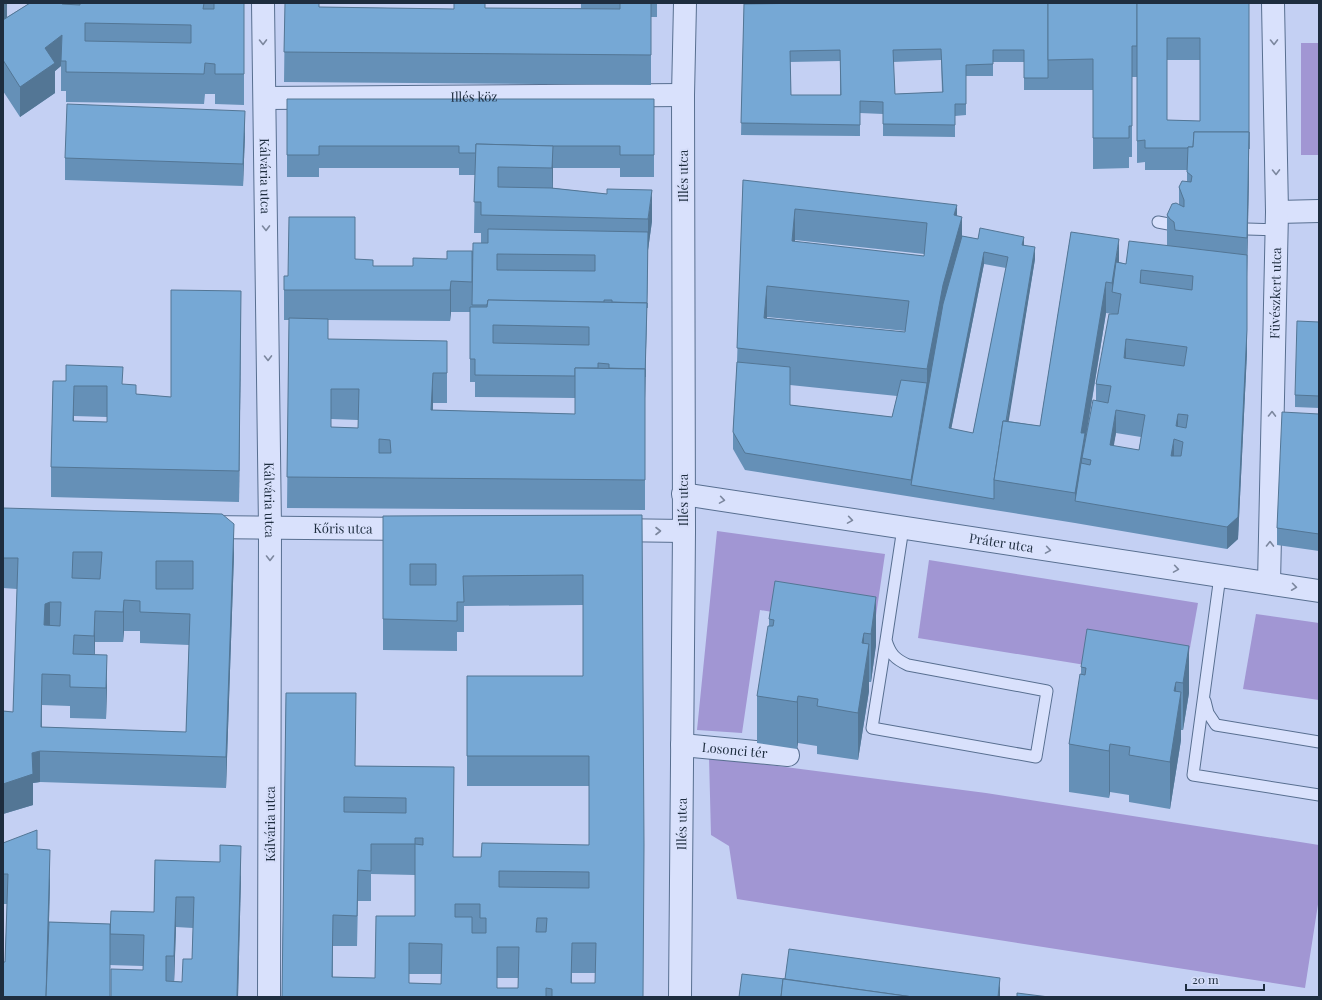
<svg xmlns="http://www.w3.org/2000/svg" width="1322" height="1000" viewBox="0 0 1322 1000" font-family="'Playfair Display',serif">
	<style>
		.green { fill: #a196d3 }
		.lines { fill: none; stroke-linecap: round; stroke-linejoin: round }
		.lane-casing { stroke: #586f90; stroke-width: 13 }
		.street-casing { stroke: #586f90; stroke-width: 24 }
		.lane { stroke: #d9e1fc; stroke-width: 11 }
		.street { stroke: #d9e1fc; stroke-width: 22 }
		.wall { fill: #6590b7; fill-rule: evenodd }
		.shaded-wall { fill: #537695 }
		.building { fill: #76a8d5; stroke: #537695; fill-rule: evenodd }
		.oneway { stroke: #7c879e }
		.labels { text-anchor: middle; stroke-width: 4; stroke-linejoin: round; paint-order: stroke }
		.street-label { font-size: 13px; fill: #1e2d3f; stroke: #d5ddf9 }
	</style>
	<rect width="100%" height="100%" fill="#c4d0f3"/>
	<g class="green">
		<rect x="1301" y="43" width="18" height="112"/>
		<path d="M717,531L885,554L874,629L760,610L742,733L697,730Z"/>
		<path d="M929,560L1198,603L1184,681L918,638Z"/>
		<path d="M1256,614L1319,623V700L1243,689Z"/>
		<path d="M709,757L986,793L1319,845V898L1305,988L737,899L729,846L711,835Z"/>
	</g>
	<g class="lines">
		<g class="lane-casing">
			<g id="lane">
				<path d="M1158,222L1179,226"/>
				<path d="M1247,229L1276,230"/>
				<path d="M1220,576L1193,775L1319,795"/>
				<path d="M886,640L872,728L1036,757L1047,691L908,665C895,659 890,654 886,640L903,528"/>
				<path d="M1205,701L1208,713L1216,725L1319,742"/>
			</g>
		</g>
		<g class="street-casing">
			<g id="street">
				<path id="s1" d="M263,3L270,528L269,997"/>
				<path id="s2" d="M265,98L683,95"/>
				<path d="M1277,212L1319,211"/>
				<path id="s3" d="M683,494L1319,591"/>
				<path id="s4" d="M204,527L412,529"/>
				<path d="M612,530L684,531"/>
				<path id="s5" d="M1269,583L1277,212L1273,3"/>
				<path id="s6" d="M682,745L788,755"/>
				<path id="s7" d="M680,997L684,531L683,95L685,3"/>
			</g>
		</g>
		<use href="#lane" class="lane"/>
		<use href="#street" class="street"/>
	</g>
	<g class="wall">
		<path d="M3,3H7V17L30,3H244V105L215,104V94H205L204,104L66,102V91H61V66L55,71V93L20,117L3,91Z"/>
		<path d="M285,3L319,7L454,9L581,8V3H657V17H651V85L284,82Z"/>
		<path d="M1249,3V171L1247,274V352L1238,539L1227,549L1075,523L745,470L733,449V432L737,362L743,180L957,216L962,236L978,239L1024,246L1035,259L1008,421L1040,426L1071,232L1119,262L1126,264L1167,245V215L1179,205V187L1187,182V170H1145V162L1137,163V77H1132V157H1129V168L1093,169V90H1024V62H993V76H966V115L955,116V137L883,136V114L860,113V136L741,135L744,4ZM941,60L942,92L895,94L893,62ZM1167,60H1200V121L1167,120ZM840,61V95H791L790,62ZM795,240L924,254V256L795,242ZM984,264L1006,268L973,433L951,429ZM1106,313L1112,314L1096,384V401L1085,444ZM767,317L906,331L905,332L767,318ZM790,385L897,396L892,417L790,405ZM1116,433L1141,437L1139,450L1113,446Z"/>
		<path d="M287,99H654V177H620V168H553V188L607,194L652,221L648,250L645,399V510L287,508L289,320H284V276H288L355,259L373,266H413L447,259L472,251L481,243V233H474L475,175H459V168H319V177H287ZM451,312H470V382H475V397L575,398V414L433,410V403H447V341L328,339V320L450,321ZM331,419L358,420V428L331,427Z"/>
		<path d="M245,133L243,186L65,180V158Z"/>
		<path d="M241,322L239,502L51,497V467L53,381L123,384L136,394L171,397ZM74,416L107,417V422L74,421Z"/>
		<path d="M1319,322V408L1295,407V395Z"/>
		<path d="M1319,414V551L1277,545V528Z"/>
		<path d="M3,508L234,554L226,788L40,782L33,783V805L3,814V711L13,712L17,589L3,588ZM124,631H140V643L189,645L186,732L42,727V705L70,706V718L106,719L107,686L95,655V642H123Z"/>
		<path d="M642,515L643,997H282L286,693L355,766L454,767L453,857H481L589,845V786H467V676H583V605L464,606V632H457V651L383,650V516ZM371,874L415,875V916L375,978L333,977V946H357L358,901H371ZM572,973H596L595,983H572ZM409,974H442L441,984L409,983ZM497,978H518V988H497Z"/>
		<path d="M876,597V645L871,682H869V691L858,760L817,754V746L798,743L797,749L757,743V696L769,626V619Z"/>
		<path d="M1189,646V693L1183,730H1181V740L1170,809L1129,802V795L1110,792L1109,798L1069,792V744L1081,674V667Z"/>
		<path d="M3,843L37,849L50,880L49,922L110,924L154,912L155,860L241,876L238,997H111L143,970V966L5,962L7,904H3ZM176,927L193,928L192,959L182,982L174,981Z"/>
	</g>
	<g class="shaded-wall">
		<path d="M3,3H7V26L3,28Z"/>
		<path d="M1249,3V171L1247,277V238Z"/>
		<path d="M62,35L61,66L55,71V93L20,117V87L45,48Z"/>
		<path d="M245,111V133L243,186V164Z"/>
		<path d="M553,146V177L552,198V168Z"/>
		<path d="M652,190V221L648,250V219Z"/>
		<path d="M957,205V234L962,217V248L911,485V480L927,383V369L954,215Z"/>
		<path d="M795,209V240L792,272V241Z"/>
		<path d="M1024,237V248L1022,245Z"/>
		<path d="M1119,239V270L1112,292V283Z"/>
		<path d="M1035,247V259L999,481H997Z"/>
		<path d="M648,250L645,399V510V377Z"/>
		<path d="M984,252V264L949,440V428Z"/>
		<path d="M1141,270V293L1140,283Z"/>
		<path d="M451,281V312L450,321V290Z"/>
		<path d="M1106,282V313L1082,460V480L1075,501V493L1081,433Z"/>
		<path d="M767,286V317L764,348V318Z"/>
		<path d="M241,291V322L239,502V471Z"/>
		<path d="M1247,330V352L1238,539L1227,549V527Z"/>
		<path d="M1126,339V361L1124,358Z"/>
		<path d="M433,373V403L431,440V410Z"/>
		<path d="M74,386V416L73,452V421Z"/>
		<path d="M1116,410V433L1110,468V445Z"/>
		<path d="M1178,414V436L1176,426Z"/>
		<path d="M1174,439V462L1171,456Z"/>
		<path d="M234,524V554L226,788V757Z"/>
		<path d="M876,597V645L871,682V634Z"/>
		<path d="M124,600V631L123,642V612Z"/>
		<path d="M50,602V633L44,625L45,604Z"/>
		<path d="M95,611V642L94,666V636Z"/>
		<path d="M864,633V676L869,644V691L858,760V713L862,643Z"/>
		<path d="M1189,646V693L1183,730V683Z"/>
		<path d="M107,655V686L106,719V688Z"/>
		<path d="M42,674V705L41,751V727Z"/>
		<path d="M1176,682V724L1181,692V740L1170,809V762L1174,691Z"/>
		<path d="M798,696V743L797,749V702Z"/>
		<path d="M1110,744V792L1109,798V751Z"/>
		<path d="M40,751V782L33,783V805L3,814V784L32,753Z"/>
		<path d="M241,846V876L238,997H237Z"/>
		<path d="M50,850V880L47,997H46Z"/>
		<path d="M176,897V927L174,986V956Z"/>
		<path d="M1000,978V997H998Z"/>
	</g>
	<g class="building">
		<path d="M30,3H61L62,4L80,5V3H204L203,9H214V3H244V74H215V64L205,63L204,74L66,72V61H61L62,35L45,48L55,63L20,87L3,60V20ZM85,23L191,25V43L85,41Z"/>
		<path d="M285,3H319V7L454,9V3H485V8L620,9V3H651V55L284,52Z"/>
		<path d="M815,3H1048V78H1024V50H993V64L966,65V104H955V125L883,124V102L860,101V125L741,123L744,4ZM941,49L943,92L895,94L893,50ZM840,50L841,95H791L790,51Z"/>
		<path d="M1048,3H1137V46H1132V126H1129V138H1093V59L1048,60Z"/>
		<path d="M1137,3H1249V149V132H1194L1193,147H1188V148H1145V140L1137,141ZM1167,38H1200V121L1167,120Z"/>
		<path d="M287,99H654V155H620V146H551L476,144V153H459V146H319V155H287Z"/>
		<path d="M67,104L245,111L243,164L65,158Z"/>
		<path d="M1194,132H1249L1247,238L1175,230L1174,222L1170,219L1167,215L1172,204L1176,203L1184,207V200L1179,187L1182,181L1191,182L1192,176L1187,172L1188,147H1193Z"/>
		<path d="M476,144L553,146L552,168L498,167V187L551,188L607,194V189L652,190L648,219L481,215V202H474Z"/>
		<path d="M743,180L957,205L954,215L962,217L943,285L927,369L737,348ZM795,209L927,223L924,256L792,241ZM767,286L909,301L905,332L764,318Z"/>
		<path d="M289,217H355V259L373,260V266H413V258L447,259V251H472V282L451,281L450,290H284V276H288Z"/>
		<path d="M980,228L1024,237L1022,245L1035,247L1006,421H1003L994,480V499L911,485L943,304L962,236L978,239ZM984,252L1008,257L973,433L949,428Z"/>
		<path d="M488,229L648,232L647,308V303L612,302V300H604V302L488,300L487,305H472L473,243H488ZM497,254L595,255V271L497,270Z"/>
		<path d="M1071,232L1119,239L1112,283L1106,282L1081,433H1085L1075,493L994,480L1003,421L1040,426Z"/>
		<path d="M1129,241L1247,255V330L1238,517L1227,527L1075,501L1081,463L1090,465L1091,460L1082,458L1093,400L1108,403L1111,386L1096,384L1109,314H1118L1121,294L1112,292L1116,262L1126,264ZM1141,270L1193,276L1192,290L1140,283ZM1126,339L1187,347L1184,366L1124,358ZM1116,410L1145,415L1139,450L1110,445ZM1178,414L1188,415L1186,428L1176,426ZM1174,439L1183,442L1181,456H1171Z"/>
		<path d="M171,290L241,291L239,471L51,467L53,381H66V365L123,367L122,384L136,385V394L171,397ZM74,386H107V422L73,421Z"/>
		<path d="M488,300L647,303L645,377V369L609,368V364L598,363V368H575V376L475,375V359H470V307H487ZM493,325L589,327V345L493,343Z"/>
		<path d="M289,318L328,319V339L447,341V373H433L431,410L575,414V368L645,369V480L287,477ZM331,389H359L358,428L331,427ZM379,439L390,440L391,453H379Z"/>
		<path d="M1297,321L1319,322V396L1295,395Z"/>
		<path d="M737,362L790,367V405L892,417L901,380L927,383L911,480L745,453L733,432Z"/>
		<path d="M1282,412L1319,414V534L1277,528Z"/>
		<path d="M3,508L222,514L234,524L226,757L40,751L32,753L33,774L3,784V711L13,712L18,558H3ZM73,552H102L100,579L72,578ZM156,561H193V589H156ZM124,600L140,601V612L190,614L186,732L41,727L42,674L70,675V687L106,688L107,655L73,654L74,635L94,636L95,611L123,612ZM50,602H61L60,626L44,625L45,604Z"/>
		<path d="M642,515L644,845L643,997H550H552V989L546,988V997H282L286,693H356L355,766L454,767L453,857H481L482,843L589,845V756H467V676H583V575L463,576L464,602H457V621L383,619V516ZM410,564H436V585H410ZM344,797L406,798V813L344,812ZM415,838H423V845L415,844ZM371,844H415V916H376L375,978L332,977L333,915L357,916L358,870L371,871ZM499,871L589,872V888L499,887ZM455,904H480V918H486V933H472V917H455ZM537,918H547L546,932H536ZM409,943L442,944L441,984L409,983ZM572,943H596L595,983H571ZM497,947H519L518,988H497Z"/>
		<path d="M775,581L876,597L871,634L864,633L862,643L869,644L858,713L817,706L818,699L798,696L797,702L757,696L768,626H773L774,620L769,619Z"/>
		<path d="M1087,629L1189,646L1183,683L1176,682L1174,691L1181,692L1170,762L1129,755L1130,747L1110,744L1109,751L1069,744L1080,674L1085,675L1086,668L1081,667Z"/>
		<path d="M37,830V849L50,850L46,997H3V962H5L8,874H3V843Z"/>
		<path d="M220,845L241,846L237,997H111V969L143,970L144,935L110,934L111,911L154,912L155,860L220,862ZM176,897H194L192,959H183L182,982L166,981V956H174Z"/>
		<path d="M49,922L110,924V997H46Z"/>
		<path d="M789,949L1000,978L998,997H913L785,979Z"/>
		<path d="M742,974L785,979H783L781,997H739Z"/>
		<path d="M783,979L913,997H781Z"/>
		<path d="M1017,993L1049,997H1017Z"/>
	</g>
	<defs><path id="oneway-chevron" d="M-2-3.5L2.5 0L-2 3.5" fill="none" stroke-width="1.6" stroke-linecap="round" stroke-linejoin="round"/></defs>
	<g class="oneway">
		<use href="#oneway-chevron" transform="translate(263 42) rotate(89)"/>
		<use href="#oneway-chevron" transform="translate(1274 42) rotate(89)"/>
		<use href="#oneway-chevron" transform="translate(1276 172) rotate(89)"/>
		<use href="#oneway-chevron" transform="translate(266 228) rotate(89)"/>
		<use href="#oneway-chevron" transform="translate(268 358) rotate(89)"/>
		<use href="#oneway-chevron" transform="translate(1272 414) rotate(-89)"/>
		<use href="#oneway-chevron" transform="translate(722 500) rotate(9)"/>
		<use href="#oneway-chevron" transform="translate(850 520) rotate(9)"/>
		<use href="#oneway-chevron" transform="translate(658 531)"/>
		<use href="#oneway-chevron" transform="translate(1270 544) rotate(-89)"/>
		<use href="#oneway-chevron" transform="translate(1048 550) rotate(9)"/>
		<use href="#oneway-chevron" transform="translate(270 558) rotate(90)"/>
		<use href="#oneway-chevron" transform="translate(1176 569) rotate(9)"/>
		<use href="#oneway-chevron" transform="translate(1294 587) rotate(8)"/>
	</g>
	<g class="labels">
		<g class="street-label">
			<text dy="5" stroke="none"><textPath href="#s2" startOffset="209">Illés köz</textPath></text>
			<text dy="5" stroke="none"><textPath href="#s1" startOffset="173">Kálvária utca</textPath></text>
			<text transform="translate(683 176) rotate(-90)" y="5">Illés utca</text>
			<text dy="5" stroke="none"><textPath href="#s5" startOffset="290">Füvészkert utca</textPath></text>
			<text dy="5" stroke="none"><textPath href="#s1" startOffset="497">Kálvária utca</textPath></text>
			<text transform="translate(683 500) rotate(-90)" y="5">Illés utca</text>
			<text dy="5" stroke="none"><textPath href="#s4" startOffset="139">Kőris utca</textPath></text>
			<text dy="5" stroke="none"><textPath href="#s3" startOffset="322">Práter utca</textPath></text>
			<text dy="5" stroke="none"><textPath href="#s6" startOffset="53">Losonci tér</textPath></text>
			<text transform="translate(270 824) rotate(-90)" y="5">Kálvária utca</text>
			<text dy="5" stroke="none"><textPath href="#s7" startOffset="173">Illés utca</textPath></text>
		</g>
	</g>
	<rect width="1322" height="1000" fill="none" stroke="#1e2d3f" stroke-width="8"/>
	<path d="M1186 984v6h78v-6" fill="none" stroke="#1e2d3f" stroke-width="2"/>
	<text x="1192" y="984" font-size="12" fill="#1e2d3f" stroke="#d5ddf9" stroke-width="3" paint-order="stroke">20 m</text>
</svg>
